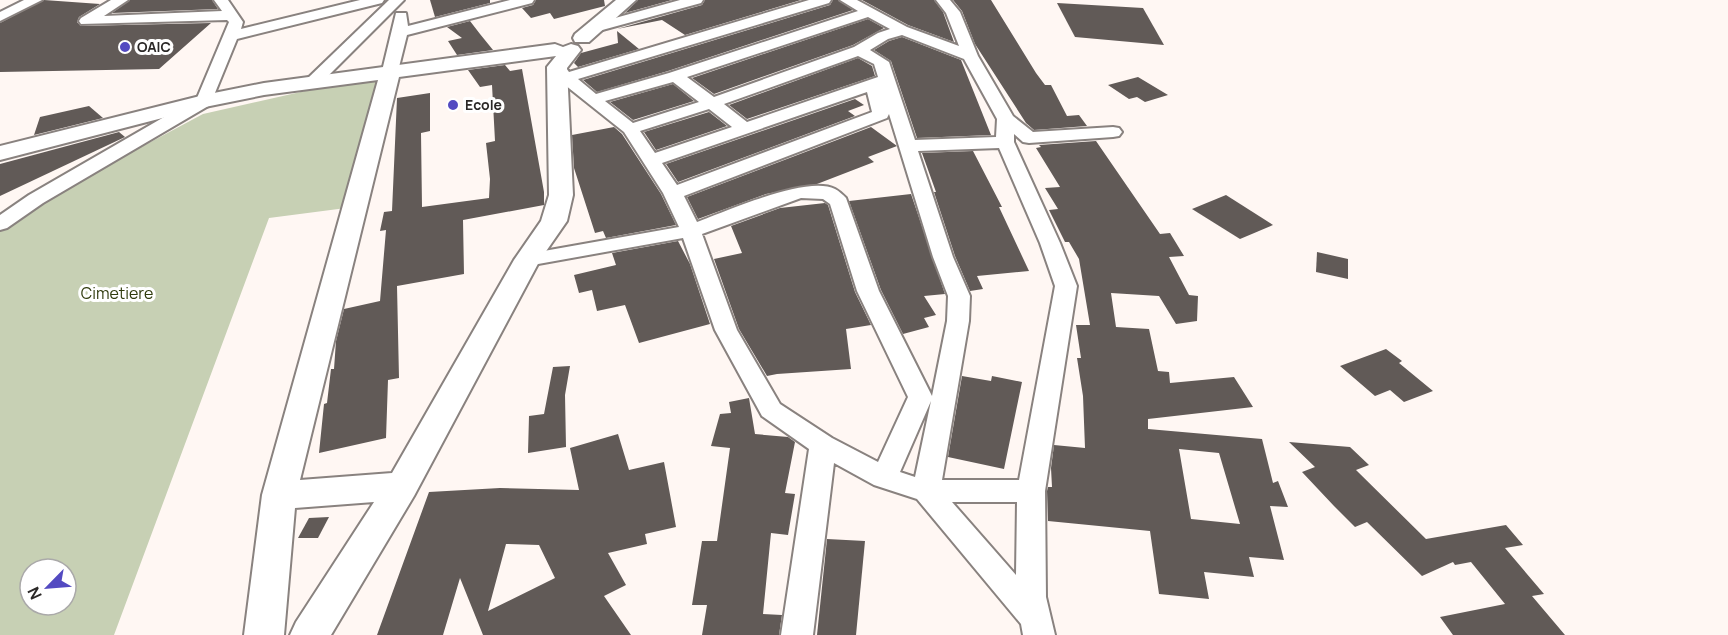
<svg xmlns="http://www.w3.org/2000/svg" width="1728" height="635" viewBox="0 0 1728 635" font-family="Manrope,sans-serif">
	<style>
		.green { fill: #c7d0b4; fill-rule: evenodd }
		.building { fill: #615a57; fill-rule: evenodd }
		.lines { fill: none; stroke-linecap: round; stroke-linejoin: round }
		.minor-casing { stroke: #89827f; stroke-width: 4 }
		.major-casing { stroke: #89827f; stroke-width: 4 }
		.minor { fill: #fff; fill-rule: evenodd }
		.major { fill: #fff; fill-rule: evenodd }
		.poi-dot { fill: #534ac1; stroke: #fff; stroke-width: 2 }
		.labels { text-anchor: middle; stroke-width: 6; stroke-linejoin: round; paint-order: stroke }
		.far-poi-label { font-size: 14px; font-weight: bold; fill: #2b2827; stroke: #fff; text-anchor: start }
		.park-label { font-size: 16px; fill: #313c0e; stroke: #fff }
	</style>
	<rect width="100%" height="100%" fill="#fff7f3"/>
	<path class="green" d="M383,77L346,208L269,218L114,635H0V230L42,200L203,114L327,86ZM30,569H66V605H30Z"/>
	<g class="building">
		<path d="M44,0L100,4L79,17L77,22L81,26L211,23L159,69L0,72V23Z"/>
		<path d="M130,0H212L218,9L112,13Z"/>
		<path d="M430,0H490V3L435,17Z"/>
		<path d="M536,0H604L605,6L554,19L550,13L531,18L522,8L533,5Z"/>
		<path d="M638,0H672L625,13Z"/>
		<path d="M705,0H801L685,35L662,20L617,29L702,5Z"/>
		<path d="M833,0H838L853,10L668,71L597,92L583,80L830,5Z"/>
		<path d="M862,0H934L943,12L954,42L908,25Z"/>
		<path d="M953,0H991L1036,73L1045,85H1051L1067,116L1079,115L1087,126L1034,130L1026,123L975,44L962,11Z"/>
		<path d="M1057,3L1143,8L1164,45L1075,37Z"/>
		<path d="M868,19L884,28L853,45L714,94L692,78Z"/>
		<path d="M470,21L480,34L493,50L457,55L448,41L462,38L447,27Z"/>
		<path d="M617,31L639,49L578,67L574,63L581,53L618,43Z"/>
		<path d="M902,37L961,60L991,135L917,138L891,61L874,50L889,41Z"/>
		<path d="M858,58L872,66L875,76L747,119L729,105Z"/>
		<path d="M505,65L510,71L522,69L544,192V205L463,220L464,274L397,286L399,378L388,380L386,438L319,453L324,404L327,403L331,369H334L336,341L344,309L380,301L386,230L380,231L384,212L392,211L397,98L430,93V131L421,133L422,207L489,198L490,179L486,143L495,141L492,85L480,87L468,70Z"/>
		<path d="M1138,77L1168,95L1145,102L1137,97L1129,99L1108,85Z"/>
		<path d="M673,84L694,101L633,120L610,102Z"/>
		<path d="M855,99L864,105L848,111L855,116L678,182L666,164Z"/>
		<path d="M89,106L103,118L34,135L40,117Z"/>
		<path d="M709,112L727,126L656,150L644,132Z"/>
		<path d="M614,127L622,134L661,194L676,225L606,238L603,231L595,233L574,168L572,135Z"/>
		<path d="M871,127L897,146L868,157L874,162L817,184L766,194L698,219L687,197Z"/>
		<path d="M119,132L125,137L0,196V164Z"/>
		<path d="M1096,141L1160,234L1170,233L1184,256L1169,257L1189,295L1198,296L1197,321L1176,324L1159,296L1111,293L1116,327L1149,329L1158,371L1169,372L1170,383L1234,377L1253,407L1148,419V429L1262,439L1273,483L1278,481L1288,507L1270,506L1284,560L1249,557L1254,577L1204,572L1209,599L1159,594L1150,531L1048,521L1047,491L1048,487H1052L1051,468L1054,445L1085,448L1083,396L1077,358H1081L1076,325H1090L1079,259L1069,242H1065L1049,210L1058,209L1045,188L1060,187L1036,148L1041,147L1039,145ZM1179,449L1219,453L1240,524L1191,519Z"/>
		<path d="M973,151L1002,207H999L1029,271L977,276L983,289L970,291L955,256L934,192H936L922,153Z"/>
		<path d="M911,194L945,294L924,296L936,315L924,318L929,327L903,334L881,290L849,201Z"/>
		<path d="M1226,195L1273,225L1240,239L1192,209Z"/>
		<path d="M825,203L828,205L855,292L871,325L846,329L851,369L777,374L767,376L739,329L714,259L742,253L731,226L780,208Z"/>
		<path d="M678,241L690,264L710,324L639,343L625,305L597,311L592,290L579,293L574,275L616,265L612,253Z"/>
		<path d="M1317,252L1348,259V279L1316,272Z"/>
		<path d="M1386,349L1402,361L1399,363L1433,391L1404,402L1390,390L1375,396L1340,366Z"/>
		<path d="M570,366L565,395L566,447L528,453L529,416L544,414L553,367Z"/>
		<path d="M962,376L991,381L992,376L1022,382L1004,469L948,457Z"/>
		<path d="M749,398L755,434L788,437L795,442L785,493L795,494L788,535L771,533L763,614L782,615L779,635H702L707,605H692L702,541H717L730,448L711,446L720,414L731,413L729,402Z"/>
		<path d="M618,434L629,470L664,462L676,527L645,534L647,544L608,553L626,585L604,596L631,635H483L460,578L443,635H377L429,492L500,488L579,490L570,448ZM506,544L539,545L555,578L488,611Z"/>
		<path d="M1289,442L1350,447L1369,465L1356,470L1426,539L1506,525L1523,545L1505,548L1544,594L1532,596L1565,635H1453L1440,617L1505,604L1471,562L1455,565L1453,562L1422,576L1367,522L1355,527L1334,506L1302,472L1315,467Z"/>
		<path d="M329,517L318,538H298L309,518Z"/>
		<path d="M827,539L865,541L856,635H817Z"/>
	</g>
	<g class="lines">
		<g class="minor-casing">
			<g id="minor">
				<path d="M24,0H42L0,21V12Z"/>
				<path d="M111,0H128L104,16L222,11L214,0H228L243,22L241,29L360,0H384L382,3L237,39L210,105L43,203L7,228L0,230V215L29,195L197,98L229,22L227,20L81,24L79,21L81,18Z"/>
				<path d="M389,0H404L320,84H308L306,81L308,78Z"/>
				<path d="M510,0H534L532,3L407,35L398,71L390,76L382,71L396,13H406L408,26Z"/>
				<path d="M680,0H703L701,3L595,32L588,28L590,25Z"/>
				<path d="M809,0H831L829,3L578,79L596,94L669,73L858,11L840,0H857L907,27L959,46L946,13L936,0H950L960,12L978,56L1013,116L1033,132L1113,127L1119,128L1122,132L1119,136L1113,137L1029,143L1023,142L1014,134V142L1060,243L1077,286L1045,491L1046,597L1055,635H1023L1021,624L917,499L874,485L834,463L813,635H781L809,449L762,416L715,330L683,238L527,266L520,265L517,260L520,255L527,254L679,227L663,193L624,132L560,81L549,67L551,64H563L569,72ZM868,17L890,29L878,33L854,47L714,97L687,77ZM902,35L964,59L997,119L996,137L915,140L889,62L870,50L888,39ZM858,56L874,64L878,77L747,122L724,104ZM673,82L699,102L633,123L605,101ZM867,92L872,112L677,185L662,163ZM709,109L732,127L655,153L640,131ZM889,114L933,257L948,296L947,321L932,396L879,291L846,198C843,195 839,191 835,189C807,175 727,211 697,222L684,196L887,118ZM999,148L1040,243L1055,286L1019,480H942L969,321L970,296L953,257L918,151ZM801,198L823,199L830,204L857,291L908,397L878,462L832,438L780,404L737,330L702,234ZM931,401L915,477L900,472ZM952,502H1017L1016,575Z"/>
			</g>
		</g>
		<g class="major-casing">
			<g id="major">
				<path d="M616,0H636L589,42H575L573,38L575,34Z"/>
				<path d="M555,44L563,47L571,44L578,46L581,50L567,68L573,195L567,221L540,260L414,496L331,635H290L296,622L374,502L295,508L284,635H244L262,495L378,80L264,95L205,107L0,160V146L204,95L264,83ZM556,56L547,67L549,195L541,221L514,260L392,473L300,480L399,77Z"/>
			</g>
		</g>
		<use href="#minor" class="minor"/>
		<use href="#major" class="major"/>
	</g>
	<g class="poi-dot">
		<circle cx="125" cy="47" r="6"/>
		<circle cx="453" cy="105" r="6"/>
	</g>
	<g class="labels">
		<g class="far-poi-label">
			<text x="137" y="52">OAIC</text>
			<text x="465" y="110">Ecole</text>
		</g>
		<g class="park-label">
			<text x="117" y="299">Cimetiere</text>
		</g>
	</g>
	<g transform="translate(48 587) rotate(245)"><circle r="28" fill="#ffffff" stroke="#aaa9a9" stroke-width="1.5"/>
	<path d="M0-4.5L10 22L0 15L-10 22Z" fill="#534ac1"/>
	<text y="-9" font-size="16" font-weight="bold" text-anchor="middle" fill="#2b2827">N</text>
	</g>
</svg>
